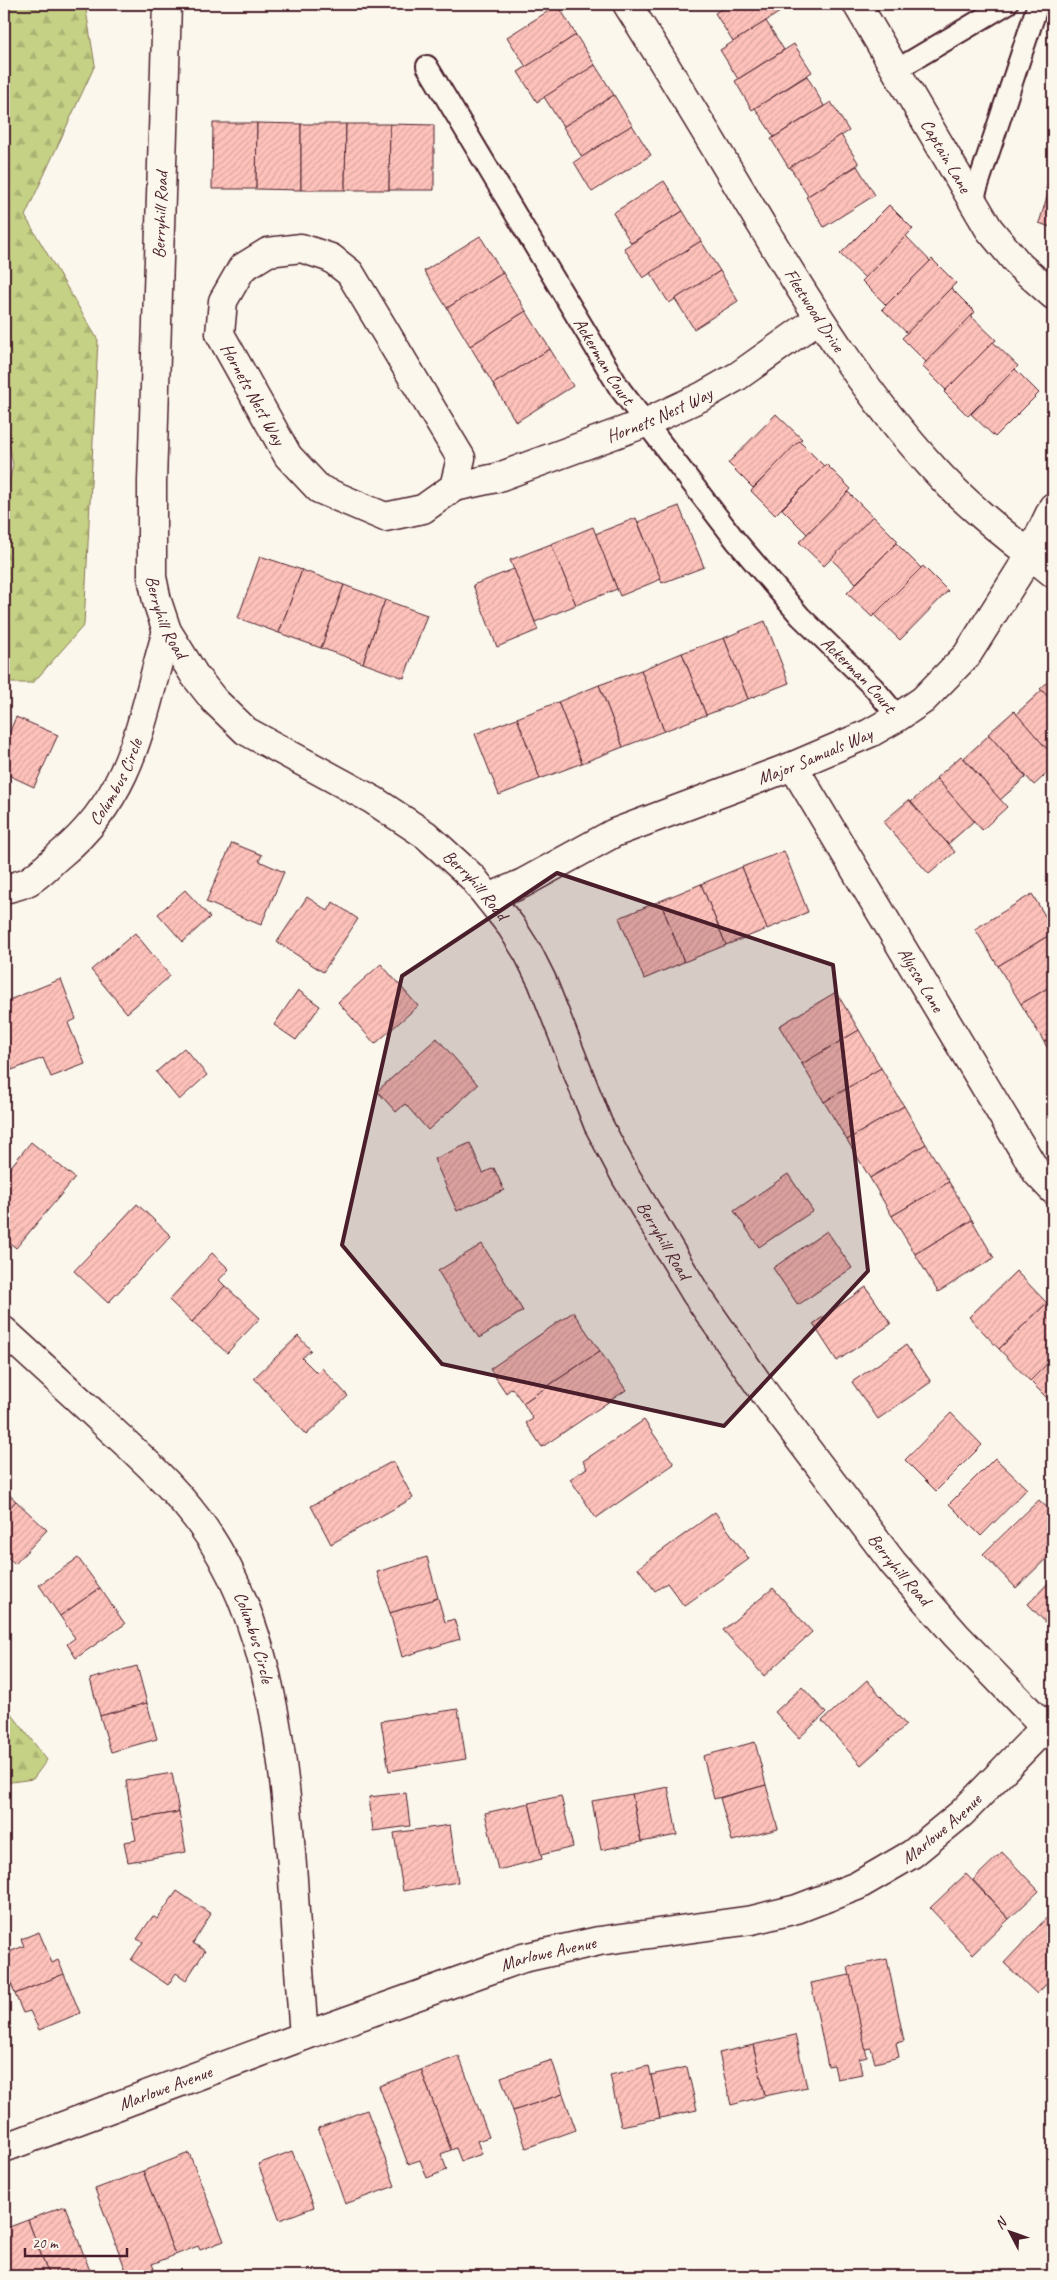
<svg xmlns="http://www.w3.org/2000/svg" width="1057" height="2280" viewBox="0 0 1057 2280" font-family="Caveat,sans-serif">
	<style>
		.forest { fill: url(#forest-firs); stroke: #887858 }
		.building { fill: url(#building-hatch); stroke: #4a1f2b }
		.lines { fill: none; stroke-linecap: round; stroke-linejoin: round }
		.service-casing { stroke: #4a1f2b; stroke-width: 24 }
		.minor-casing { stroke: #4a1f2b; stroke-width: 31 }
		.tertiary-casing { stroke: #4a1f2b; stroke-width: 31 }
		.service { stroke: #fbf7ec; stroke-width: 20 }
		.minor { stroke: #fbf7ec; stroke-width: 28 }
		.tertiary { stroke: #fbf7ec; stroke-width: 28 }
		.marked { fill: #4a1f2b; fill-opacity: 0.2; stroke: #4a1f2b; stroke-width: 4; stroke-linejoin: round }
		.labels { text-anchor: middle; stroke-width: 4; stroke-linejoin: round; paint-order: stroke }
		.street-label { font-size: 18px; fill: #4a1f2b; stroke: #fbf7ec }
	</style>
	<defs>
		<pattern id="forest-firs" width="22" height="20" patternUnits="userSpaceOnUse" patternTransform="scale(1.25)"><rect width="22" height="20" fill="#c5d185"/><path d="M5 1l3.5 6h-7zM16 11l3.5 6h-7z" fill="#abb373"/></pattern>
		<pattern id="building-hatch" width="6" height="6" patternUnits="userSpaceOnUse" patternTransform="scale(1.25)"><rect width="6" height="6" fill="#fec2bb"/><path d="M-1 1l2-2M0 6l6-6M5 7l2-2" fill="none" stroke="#dba6a1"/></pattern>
	</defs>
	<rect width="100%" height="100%" fill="#fbf7ec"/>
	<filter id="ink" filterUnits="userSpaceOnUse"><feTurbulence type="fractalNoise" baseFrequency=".02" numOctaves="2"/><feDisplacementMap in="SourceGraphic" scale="10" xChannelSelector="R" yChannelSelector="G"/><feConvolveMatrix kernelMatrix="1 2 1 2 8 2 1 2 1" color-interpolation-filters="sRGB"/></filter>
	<g filter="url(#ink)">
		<g class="forest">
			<path d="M4,4H85L95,65L25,216L98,340L84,625L33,683H4V505L13,465L4,416Z"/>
			<path d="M4,1704L47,1760L33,1779L4,1783Z"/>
		</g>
		<g class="building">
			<path d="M730,4H779L783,10L733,42L715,13Z"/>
			<path d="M558,5L576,35L526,67L507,37Z"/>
			<path d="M766,21L784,50L738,79L720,50Z"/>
			<path d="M576,35L595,65L537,102L518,72Z"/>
			<path d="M794,44L812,72L752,110L735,81Z"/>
			<path d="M595,65L614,95L563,127L544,97Z"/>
			<path d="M807,76L824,106L774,137L755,108Z"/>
			<path d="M614,95L632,125L582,157L563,127Z"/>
			<path d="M831,102L849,131L789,168L771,139Z"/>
			<path d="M213,123H257L256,189H212Z"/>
			<path d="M257,123L301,124V190L256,189Z"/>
			<path d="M301,124H346L345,190H301Z"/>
			<path d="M346,124H390L389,190H345Z"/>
			<path d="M390,124L434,125V190H389Z"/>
			<path d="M632,125L651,155L592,192L574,162Z"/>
			<path d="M841,135L859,164L808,196L790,167Z"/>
			<path d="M1053,164V192L1046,189Z"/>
			<path d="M857,166L875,195L824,227L806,197Z"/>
			<path d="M664,181L683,211L631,243L613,213Z"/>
			<path d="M1049,191L1053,192V228L1039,223Z"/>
			<path d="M889,205L913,229L865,278L840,254Z"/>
			<path d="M683,211L701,241L643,278L624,248Z"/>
			<path d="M480,236L503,273L447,308L424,271Z"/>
			<path d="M906,236L930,261L886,305L862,281Z"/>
			<path d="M701,241L720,271L669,303L650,273Z"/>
			<path d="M932,259L956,283L907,333L882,309Z"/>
			<path d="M720,271L738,301L694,329L675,299Z"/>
			<path d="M503,273L526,311L470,346L447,308Z"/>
			<path d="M951,288L975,312L926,362L902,338Z"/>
			<path d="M526,311L550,349L493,384L470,346Z"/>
			<path d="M971,316L996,340L946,390L922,366Z"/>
			<path d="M993,342L1018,366L968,416L944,392Z"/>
			<path d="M550,349L573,386L516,422L493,384Z"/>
			<path d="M1015,369L1039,393L995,437L971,414Z"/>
			<path d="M776,414L802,439L753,488L728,463Z"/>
			<path d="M799,441L824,466L775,515L751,491Z"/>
			<path d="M826,464L851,489L807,534L782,509Z"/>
			<path d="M848,492L873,517L824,566L799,542Z"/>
			<path d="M679,506L704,567L662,583L638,522Z"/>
			<path d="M873,516L898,541L856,583L831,559Z"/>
			<path d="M636,518L661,579L620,596L595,534Z"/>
			<path d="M593,527L617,589L576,605L551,544Z"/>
			<path d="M896,543L921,568L872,617L847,593Z"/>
			<path d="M551,544L576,605L535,622L510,560Z"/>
			<path d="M260,556L302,570L279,633L238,618Z"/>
			<path d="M923,566L948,591L900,640L874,615Z"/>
			<path d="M514,569L538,630L497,647L473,585Z"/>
			<path d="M302,570L344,585L321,648L279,633Z"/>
			<path d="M344,585L385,600L363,663L321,648Z"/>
			<path d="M385,600L427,615L404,678L363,663Z"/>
			<path d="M765,621L789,683L748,699L724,638Z"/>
			<path d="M724,638L748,699L706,715L682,653Z"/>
			<path d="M682,653L706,715L664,731L641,670Z"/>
			<path d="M641,670L664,731L623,747L599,685Z"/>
			<path d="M1053,677V703L1040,689Z"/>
			<path d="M599,685L623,747L582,763L558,702Z"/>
			<path d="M1042,690L1053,703V756L1016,714Z"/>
			<path d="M558,702L582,763L540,779L517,718Z"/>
			<path d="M1014,711L1053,756V768L1034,785L988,734Z"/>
			<path d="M16,717L58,735L34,787L4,773V745Z"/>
			<path d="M517,718L540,779L499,795L475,734Z"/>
			<path d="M989,735L1026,777L1000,800L964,758Z"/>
			<path d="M961,756L1007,807L982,830L936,778Z"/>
			<path d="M937,779L974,821L948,844L911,802Z"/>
			<path d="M909,800L955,852L929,874L883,822Z"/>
			<path d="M232,843L262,855L259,861L284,872L261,925L206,902Z"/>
			<path d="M784,851L808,912L767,929L742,867Z"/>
			<path d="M742,867L767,929L726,945L701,884Z"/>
			<path d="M701,884L726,945L684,962L660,901Z"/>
			<path d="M185,890L210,917L183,942L158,914Z"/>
			<path d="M1032,894L1053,929V933L998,966L975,929Z"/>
			<path d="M307,897L328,911L333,902L358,919L323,972L277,942Z"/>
			<path d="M660,901L684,962L644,979L619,918Z"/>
			<path d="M135,933L170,976L127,1013L91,970Z"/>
			<path d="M1053,933V985L1021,1004L998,966Z"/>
			<path d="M381,964L418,1006L375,1044L338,1002Z"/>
			<path d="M61,979L76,1019L68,1023L85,1064L51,1077L43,1058L12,1070L4,1049V1002Z"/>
			<path d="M1053,985V1037L1044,1042L1021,1004Z"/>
			<path d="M298,990L320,1006L296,1040L274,1025Z"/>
			<path d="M836,992L859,1030L802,1064L779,1026Z"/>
			<path d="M859,1030L881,1068L824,1102L802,1064Z"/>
			<path d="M1053,1037V1057L1044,1042Z"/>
			<path d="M437,1038L478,1085L428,1130L405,1104L396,1112L377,1091Z"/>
			<path d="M184,1048L207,1075L179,1100L156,1072Z"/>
			<path d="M881,1068L904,1106L847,1140L824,1102Z"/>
			<path d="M904,1106L926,1144L870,1178L847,1140Z"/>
			<path d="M31,1142L75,1178L16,1248L4,1238V1175Z"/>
			<path d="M470,1143L483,1173L494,1168L504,1190L457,1211L434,1159Z"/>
			<path d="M926,1144L949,1182L892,1216L870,1178Z"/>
			<path d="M788,1174L813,1211L759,1247L734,1211Z"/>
			<path d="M949,1182L972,1220L915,1254L892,1216Z"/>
			<path d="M137,1204L171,1236L108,1303L74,1271Z"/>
			<path d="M972,1220L994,1258L938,1292L915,1254Z"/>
			<path d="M827,1231L852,1268L798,1305L773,1268Z"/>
			<path d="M482,1244L523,1311L479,1338L438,1271Z"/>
			<path d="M212,1253L229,1269L219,1280L225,1286L192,1322L169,1300Z"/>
			<path d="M1016,1271L1047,1303L999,1349L969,1317Z"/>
			<path d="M225,1286L260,1318L227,1353L192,1322Z"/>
			<path d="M866,1287L891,1324L837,1361L813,1324Z"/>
			<path d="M1047,1303L1053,1309V1358L1030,1381L999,1349Z"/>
			<path d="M573,1312L600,1351L523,1403L512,1388L506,1393L490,1369Z"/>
			<path d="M298,1336L311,1350L302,1358L317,1373L322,1368L348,1396L306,1435L254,1378Z"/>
			<path d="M906,1345L931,1382L878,1419L852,1382Z"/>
			<path d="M600,1351L626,1390L542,1447L526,1423L533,1419L523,1403Z"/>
			<path d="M1053,1358V1404L1030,1381Z"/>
			<path d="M951,1413L982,1445L936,1491L905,1460Z"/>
			<path d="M644,1420L674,1464L596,1518L570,1479L587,1468L583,1461Z"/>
			<path d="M995,1458L1027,1489L981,1536L949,1504Z"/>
			<path d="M393,1461L413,1498L331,1544L311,1506Z"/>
			<path d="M4,1490L16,1501L4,1514Z"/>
			<path d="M1039,1500L1053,1513V1552L1016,1588L983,1554Z"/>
			<path d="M16,1501L47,1530L15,1564L4,1554V1514Z"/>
			<path d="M715,1512L749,1559L684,1606L667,1583L655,1591L638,1568Z"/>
			<path d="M427,1557L438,1598L390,1613L377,1572Z"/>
			<path d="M78,1558L100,1588L60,1616L39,1585Z"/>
			<path d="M1053,1578V1630L1028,1604Z"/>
			<path d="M100,1588L125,1624L76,1658L67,1644L75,1638L60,1616Z"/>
			<path d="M773,1588L812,1632L764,1676L723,1630Z"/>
			<path d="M438,1598L445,1622L454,1619L460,1639L402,1657L390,1613Z"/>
			<path d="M137,1666L147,1703L100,1716L90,1679Z"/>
			<path d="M867,1680L906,1725L861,1765L822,1721Z"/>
			<path d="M802,1687L826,1713L799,1738L775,1712Z"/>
			<path d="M147,1703L157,1739L111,1752L100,1716Z"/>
			<path d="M458,1709L466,1759L389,1771L381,1721Z"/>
			<path d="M755,1742L766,1785L714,1799L703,1756Z"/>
			<path d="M172,1773L179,1812L132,1820L126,1781Z"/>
			<path d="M766,1785L778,1829L732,1841L720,1798Z"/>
			<path d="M668,1787L677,1835L641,1842L632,1794Z"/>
			<path d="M406,1793L410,1826L373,1831L369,1797Z"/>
			<path d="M632,1794L641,1842L601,1850L592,1801Z"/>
			<path d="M561,1796L573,1847L541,1855L529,1803Z"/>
			<path d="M529,1803L542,1859L498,1870L485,1813Z"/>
			<path d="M179,1812L186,1852L128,1862L124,1842L136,1840L132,1820Z"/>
			<path d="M450,1825L458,1882L403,1891L394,1833Z"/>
			<path d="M1002,1852L1039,1891L1009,1919L973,1880Z"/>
			<path d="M966,1874L1009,1919L973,1954L930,1908Z"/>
			<path d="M177,1891L211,1914L193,1943L205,1951L186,1980L176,1973L168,1985L131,1960L143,1942L137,1939L153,1916L157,1919Z"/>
			<path d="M1053,1911V1977L1037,1994L1004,1963Z"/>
			<path d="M39,1932L52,1963L58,1960L64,1974L15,1994L4,1965V1954L24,1946L21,1939Z"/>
			<path d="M887,1959L904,2041L896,2043L899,2057L875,2063L871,2048L865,2049L848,1967Z"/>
			<path d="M64,1974L80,2013L39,2030L30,2011L23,2013L15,1994Z"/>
			<path d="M850,1975L867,2057L859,2059L862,2074L837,2079L834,2065L828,2066L811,1983Z"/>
			<path d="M795,2035L807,2087L765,2096L753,2045Z"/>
			<path d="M753,2045L765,2096L731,2105L719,2053Z"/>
			<path d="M459,2056L489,2137L477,2141L482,2154L461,2161L456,2148L451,2150L421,2070Z"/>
			<path d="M552,2060L563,2094L513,2111L501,2077Z"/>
			<path d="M649,2066L660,2118L621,2126L610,2075Z"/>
			<path d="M687,2067L697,2110L660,2118L651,2075Z"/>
			<path d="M421,2070L451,2150L441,2154L447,2170L427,2178L420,2160L408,2164L379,2086Z"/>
			<path d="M563,2094L576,2130L526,2148L513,2111Z"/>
			<path d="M367,2110L395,2186L345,2204L318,2128Z"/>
			<path d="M292,2151L314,2207L280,2220L258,2164Z"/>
			<path d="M189,2153L224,2241L200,2250L198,2246L175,2255L143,2171Z"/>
			<path d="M143,2171L175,2255L152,2264L154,2269L128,2276L95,2189Z"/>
			<path d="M65,2206L92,2276H49L28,2220Z"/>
			<path d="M28,2220L49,2276H4V2229Z"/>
		</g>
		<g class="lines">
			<g class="service-casing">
				<g id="service">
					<path id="s1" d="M427,66L620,389L736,541L800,616L873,687L898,717"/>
					<path d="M896,70L1007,4"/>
					<path d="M973,200L1038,4"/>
				</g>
			</g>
			<g class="minor-casing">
				<g id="minor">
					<path id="s2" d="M627,4C674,78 719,154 764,229C815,314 867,396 934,469C970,509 1012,540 1053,573"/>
					<path id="s3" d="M857,4L989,229L1020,266L1053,295"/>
					<path d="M301,248L331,258L350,273L461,458L454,487L423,509L385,517L319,489L288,456L220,334L223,301L242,268L268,252Z"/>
					<path id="s4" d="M454,487L496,478L645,423L703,396L738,376L818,319"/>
					<path id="s5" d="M793,766L1037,1173L1053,1190"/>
					<path id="s6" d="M4,889C12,887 22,885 29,881C41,874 51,862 61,854C136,792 141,716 167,631"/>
					<path id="s7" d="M489,898L523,883L614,833L793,766L870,733L898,717L923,700L967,655L1030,555L1053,507"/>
					<path id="s8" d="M4,1331C38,1362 72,1393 105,1424C138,1454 171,1484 198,1520C272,1619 284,1759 293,1879C296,1931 300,1984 304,2036"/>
					<path id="s9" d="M4,2148L304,2036L523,1958L599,1941L752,1920L797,1909L857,1886L912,1854L962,1813L1053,1719"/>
				</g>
			</g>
			<g class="tertiary-casing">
				<g id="tertiary">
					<path id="s10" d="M167,4L152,482V577L157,601L167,631L195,676L214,700L246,731L373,800L426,835L472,877L511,926L528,953L542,981L598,1124L626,1177L696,1294L766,1395L893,1563L956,1635L1053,1736"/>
				</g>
			</g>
			<use href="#service" class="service"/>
			<use href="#minor" class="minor"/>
			<use href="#tertiary" class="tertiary"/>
		</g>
	</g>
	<path class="marked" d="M557,873L833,965L868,1271L724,1426L442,1364L342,1245L402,976Z"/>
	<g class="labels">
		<g class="street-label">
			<text dy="6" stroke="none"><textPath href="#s3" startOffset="176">Captain Lane</textPath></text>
			<text transform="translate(160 215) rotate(-88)" y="6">Berryhill Road</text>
			<text dy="6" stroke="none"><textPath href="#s2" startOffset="359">Fleetwood Drive</textPath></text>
			<text dy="6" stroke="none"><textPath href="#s1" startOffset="344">Ackerman Court</textPath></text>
			<text transform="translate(253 394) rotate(61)" y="6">Hornets Nest Way</text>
			<text dy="6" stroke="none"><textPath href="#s4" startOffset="218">Hornets Nest Way</textPath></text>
			<text dy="6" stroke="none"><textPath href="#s10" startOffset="616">Berryhill Road</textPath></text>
			<text dy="6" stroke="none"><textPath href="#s1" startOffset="749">Ackerman Court</textPath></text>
			<text dy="6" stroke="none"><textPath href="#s7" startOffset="356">Major Samuals Way</textPath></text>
			<text dy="6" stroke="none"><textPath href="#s6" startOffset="160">Columbus Circle</textPath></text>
			<text dy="6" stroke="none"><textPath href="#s10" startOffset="1036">Berryhill Road</textPath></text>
			<text dy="6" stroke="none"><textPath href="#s5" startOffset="249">Alyssa Lane</textPath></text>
			<text dy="6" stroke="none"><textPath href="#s10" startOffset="1441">Berryhill Road</textPath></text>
			<text dy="6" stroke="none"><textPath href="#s10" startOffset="1846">Berryhill Road</textPath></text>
			<text dy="6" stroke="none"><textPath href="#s8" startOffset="402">Columbus Circle</textPath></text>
			<text dy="6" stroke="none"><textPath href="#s9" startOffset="998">Marlowe Avenue</textPath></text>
			<text dy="6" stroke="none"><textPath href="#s9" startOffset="578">Marlowe Avenue</textPath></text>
			<text dy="6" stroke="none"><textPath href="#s9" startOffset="172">Marlowe Avenue</textPath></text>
		</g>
	</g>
	<rect width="1057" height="2280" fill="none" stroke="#fbf7ec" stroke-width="20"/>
	<rect x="10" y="10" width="1037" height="2260" fill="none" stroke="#4a1f2b" stroke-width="2" filter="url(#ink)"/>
	<g transform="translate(1010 2232) rotate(311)" stroke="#fbf7ec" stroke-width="4" paint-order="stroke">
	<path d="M0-4L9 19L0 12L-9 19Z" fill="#4a1f2b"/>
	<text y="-8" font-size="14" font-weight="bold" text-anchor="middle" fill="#4a1f2b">N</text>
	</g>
	<path d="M25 2248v8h102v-8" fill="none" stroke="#4a1f2b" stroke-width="2.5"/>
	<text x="32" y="2248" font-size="15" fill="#4a1f2b" stroke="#fbf7ec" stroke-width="4" paint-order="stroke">20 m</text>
</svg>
